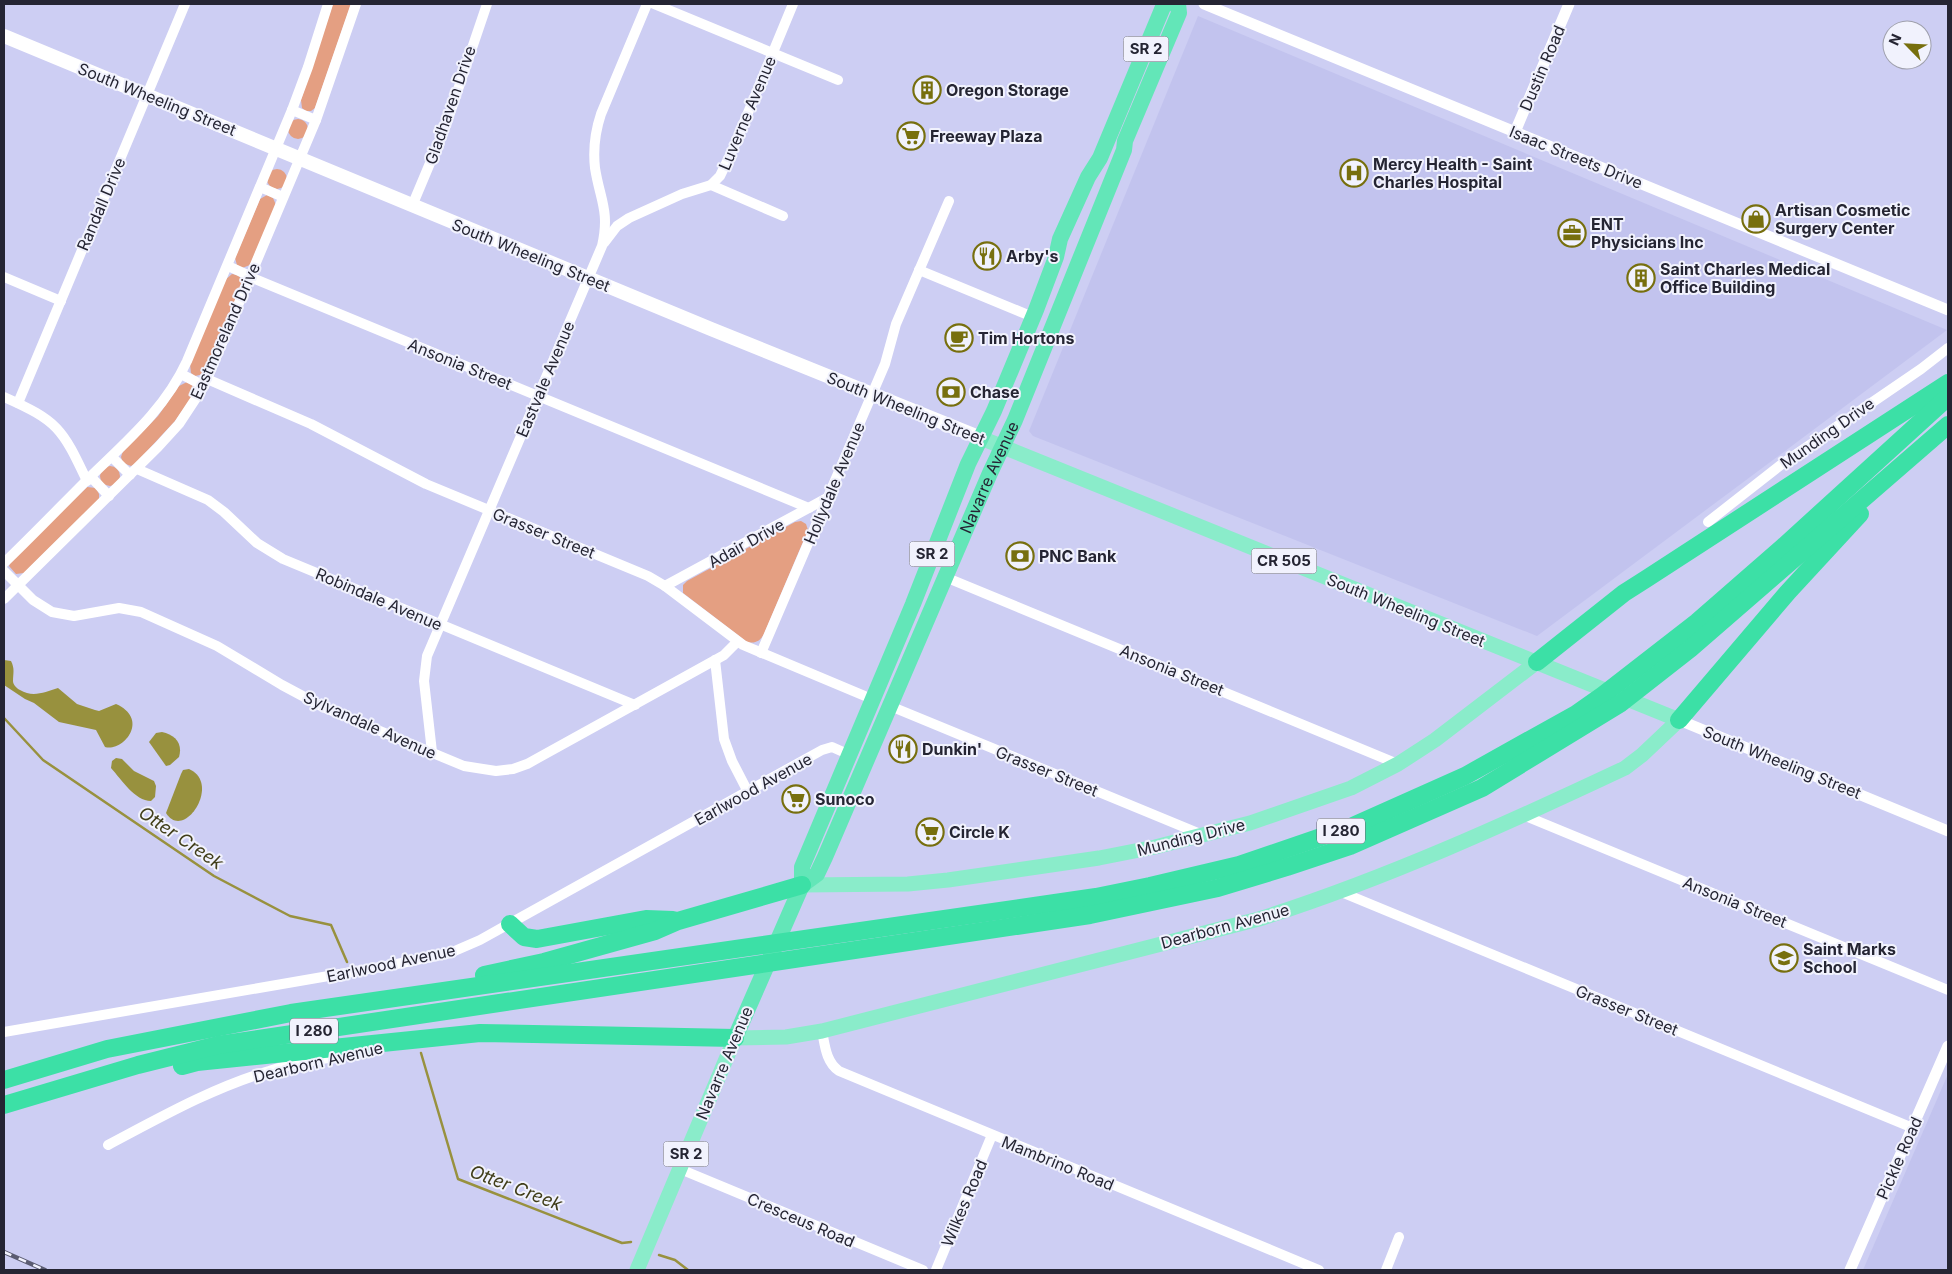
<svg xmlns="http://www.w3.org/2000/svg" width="1952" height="1274" viewBox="0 0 1952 1274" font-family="Inter,sans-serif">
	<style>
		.built { fill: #c2c3ee }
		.green { fill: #e49f82 }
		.water { fill: #98913e }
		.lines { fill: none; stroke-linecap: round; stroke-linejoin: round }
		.stream { stroke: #98913e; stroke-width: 2.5 }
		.minor { stroke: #fff; stroke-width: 10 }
		.tertiary { stroke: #fff; stroke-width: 11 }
		.secondary { stroke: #fff; stroke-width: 14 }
		.primary { stroke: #8aecca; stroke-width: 15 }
		.trunk { stroke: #63e6b8; stroke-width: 16 }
		.motorway { stroke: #3ce0a6; stroke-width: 18 }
		.rail-casing { stroke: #5b5c71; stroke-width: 4.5 }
		.rail { stroke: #f1f2fd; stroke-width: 2.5; stroke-dasharray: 8; stroke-linecap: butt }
		.labels { text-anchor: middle; stroke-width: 4; stroke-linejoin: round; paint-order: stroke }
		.shield { fill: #f1f2fd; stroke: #626270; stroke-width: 1 }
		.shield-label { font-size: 15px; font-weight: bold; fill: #252533 }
		.street-label { font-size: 16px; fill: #252533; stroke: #f1f2fd }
		.poi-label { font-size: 16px; font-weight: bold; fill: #252533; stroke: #f1f2fd; text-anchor: start }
		.water-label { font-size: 18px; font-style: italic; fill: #413e1a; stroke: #f1f2fd }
	</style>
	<rect width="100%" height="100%" fill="#cdcef3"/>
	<g class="built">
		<path d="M1198,16L1947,330L1537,636L1033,436L1029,431Z"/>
		<path d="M1948,1074V1270H1863Z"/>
	</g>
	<g class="green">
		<path d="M333,4H351L315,108L311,111H306L302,108L301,100Z"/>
		<circle cx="298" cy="129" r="10"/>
		<circle cx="277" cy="179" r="10"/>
		<path d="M267,195L273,198L276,205L250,265L242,268L237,265L235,258L260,199Z"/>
		<path d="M232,274L237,275L242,279V285L204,374L195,376L191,373L190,364L225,280Z"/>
		<path d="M187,382L193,386L194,394L175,421L135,464L131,466L123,463L121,457L123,451L158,416L179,386Z"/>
		<circle cx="110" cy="476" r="10"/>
		<path d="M87,487L96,488L99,494V499L24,573L16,574L9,566L11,561Z"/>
		<path d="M801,521L806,524L808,530L764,634C760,641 755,644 747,642L683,593V585L687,581L795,522Z"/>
	</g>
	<g class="water">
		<path d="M4,660L11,661C15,669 13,673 13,681C13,684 16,688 20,690C33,698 45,692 58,688L77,704L95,710L99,711L116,704C150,719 124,752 105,747L96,730L59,722L34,703L25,699L4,685Z"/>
		<path d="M162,732C175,735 183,743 179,757L170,765L166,766L149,742L156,733Z"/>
		<path d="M116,758L122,759L134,771L154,781L156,786L155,797L151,801C135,801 121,779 111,768L112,761Z"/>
		<path d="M189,769C222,783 184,842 166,813L181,774L183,770Z"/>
	</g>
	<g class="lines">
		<g class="stream">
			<path d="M4,718L43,760L214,876L290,916L331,925L347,962"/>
			<path d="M421,1053L458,1179L622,1243L631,1242"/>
			<path d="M659,1255L675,1260L688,1270"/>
		</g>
		<g class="minor">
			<path d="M654,4L838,80"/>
			<path d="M292,110L316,120"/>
			<path d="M711,185L783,216"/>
			<path d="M260,187L283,197"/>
			<path d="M412,206L446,125L487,4"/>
			<path d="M604,243L617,226L629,218L682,194L711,185L720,176L733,149L793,4"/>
			<path d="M228,266L250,276"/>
			<path d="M919,270L1033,317"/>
			<path d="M4,277L61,301"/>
			<path d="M250,277L809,508"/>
			<path d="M181,374L204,386"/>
			<path d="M207,379L311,424L426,484L648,576L665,586L743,645L872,699"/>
			<path d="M4,397C58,421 62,428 87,481"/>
			<path d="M18,403L185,4"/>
			<path d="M112,457L130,475"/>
			<path d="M137,469L208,500L224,512L257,543L283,559L635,705"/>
			<path d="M91,477L109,496"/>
			<path d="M1708,522L1782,464L1921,369L1948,348"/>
			<path d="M4,563C33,535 61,506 90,477C127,441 165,409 187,361L292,110L308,67L328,4"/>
			<path d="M4,571L33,600L52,612L74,616L119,608L141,612L217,646L282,685L325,708L464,766L496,771L513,769L527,764L724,655L737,642"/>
			<path d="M945,577L1398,764"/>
			<path d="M665,586L827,498"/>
			<path d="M4,599L158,447L179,424L204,386L316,120L356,4"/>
			<path d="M761,653L885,364L896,324L949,201"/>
			<path d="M715,660L724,739L732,761L748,792"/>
			<path d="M890,706L1203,835"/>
			<path d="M432,752L424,681L427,656L602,246C610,211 600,200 595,168C593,150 595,132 601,114L647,4"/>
			<path d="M1523,815L1948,990"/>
			<path d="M1341,892L1913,1128"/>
			<path d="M822,1031C825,1046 826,1062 839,1071L1319,1270"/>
			<path d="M4,1032L392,965L450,953L480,940L822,750L832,747L850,755"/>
			<path d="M108,1145C161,1117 212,1088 269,1071C293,1063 319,1060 344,1055"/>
			<path d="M680,1169L923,1270"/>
			<path d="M936,1270L992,1135"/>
			<path d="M1386,1270L1399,1237"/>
		</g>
		<g class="tertiary">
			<path d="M1204,4L1948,310"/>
			<path d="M1515,132L1569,4"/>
			<path d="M1679,720L1948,831"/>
			<path d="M1850,1270L1948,1046"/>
		</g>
		<path class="secondary" d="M4,36L711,329L981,438"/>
		<g class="primary">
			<path d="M802,885L908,884L948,880L1099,858L1155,847L1250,823L1351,788L1398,764L1435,740L1537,662"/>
			<path d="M637,1270L735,1038L786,1037L822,1031L1259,919C1385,879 1506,824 1625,768L1642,755L1679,720L981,438"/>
		</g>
		<g class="trunk">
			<path id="s1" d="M802,885L817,874L825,857L990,473L1015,420L1124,150L1125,141L1179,13L1178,4"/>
			<path d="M735,1038L802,885V867L913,604L968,464L994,411L1036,310L1056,257L1060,239L1088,177L1100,158L1163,7L1166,4"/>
		</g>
		<g class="motorway">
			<path d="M1537,662L1624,593L1646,579L1948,383"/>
			<path d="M1679,720L1788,592L1860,514"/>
			<path d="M510,924L524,937L537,939L646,919L673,920"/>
			<path d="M484,975L544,962L655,931L678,921L802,885"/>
			<path d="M182,1066L197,1062L480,1033L735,1038"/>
			<path d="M4,1080L107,1049L291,1013L1096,897L1150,886L1239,865L1353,826L1465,776L1576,714L1603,695L1697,622L1783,547L1948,397"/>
			<path d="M4,1105L138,1065L218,1045L1090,915L1218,888L1287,867L1350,846L1482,788L1621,703L1690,649L1948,425"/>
		</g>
		<g class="rail-casing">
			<path id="rail" d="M4,1252L45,1270"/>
		</g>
		<use href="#rail" class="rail"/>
	</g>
	<defs>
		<g id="building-ring" transform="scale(1.4375)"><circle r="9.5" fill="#f1f2fd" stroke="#776f0e" stroke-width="1.5"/><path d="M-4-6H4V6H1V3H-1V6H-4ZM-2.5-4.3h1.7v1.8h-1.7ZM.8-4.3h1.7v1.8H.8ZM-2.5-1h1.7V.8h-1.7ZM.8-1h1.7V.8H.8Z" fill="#776f0e"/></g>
		<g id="supermarket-ring" transform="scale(1.4375)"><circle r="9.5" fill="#f1f2fd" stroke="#776f0e" stroke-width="1.5"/><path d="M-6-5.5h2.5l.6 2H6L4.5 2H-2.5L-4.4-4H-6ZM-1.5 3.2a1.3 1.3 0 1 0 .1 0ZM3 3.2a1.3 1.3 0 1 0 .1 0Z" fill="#776f0e"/></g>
		<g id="hospital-ring" transform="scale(1.4375)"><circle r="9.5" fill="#f1f2fd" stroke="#776f0e" stroke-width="1.5"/><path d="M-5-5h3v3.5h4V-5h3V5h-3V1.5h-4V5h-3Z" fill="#776f0e"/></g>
		<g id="shop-ring" transform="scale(1.4375)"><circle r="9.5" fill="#f1f2fd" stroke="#776f0e" stroke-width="1.5"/><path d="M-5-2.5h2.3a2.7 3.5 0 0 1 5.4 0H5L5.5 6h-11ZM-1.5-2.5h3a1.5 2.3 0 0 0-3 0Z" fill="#776f0e"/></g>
		<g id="office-ring" transform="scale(1.4375)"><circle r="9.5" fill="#f1f2fd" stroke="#776f0e" stroke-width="1.5"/><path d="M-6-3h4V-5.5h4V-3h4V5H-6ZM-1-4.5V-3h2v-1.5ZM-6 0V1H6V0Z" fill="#776f0e"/></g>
		<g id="restaurant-ring" transform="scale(1.4375)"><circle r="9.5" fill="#f1f2fd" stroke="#776f0e" stroke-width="1.5"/><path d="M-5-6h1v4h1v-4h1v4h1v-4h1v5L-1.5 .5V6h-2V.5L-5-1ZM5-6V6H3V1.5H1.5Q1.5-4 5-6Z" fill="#776f0e"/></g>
		<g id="cafe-ring" transform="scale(1.4375)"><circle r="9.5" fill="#f1f2fd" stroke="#776f0e" stroke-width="1.5"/><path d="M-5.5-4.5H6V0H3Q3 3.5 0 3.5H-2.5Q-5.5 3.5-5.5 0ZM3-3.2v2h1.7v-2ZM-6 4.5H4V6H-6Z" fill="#776f0e"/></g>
		<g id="bank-ring" transform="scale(1.4375)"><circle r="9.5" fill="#f1f2fd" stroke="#776f0e" stroke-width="1.5"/><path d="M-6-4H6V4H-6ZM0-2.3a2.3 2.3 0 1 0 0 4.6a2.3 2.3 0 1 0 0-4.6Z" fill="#776f0e"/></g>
		<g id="school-ring" transform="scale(1.4375)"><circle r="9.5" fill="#f1f2fd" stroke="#776f0e" stroke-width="1.5"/><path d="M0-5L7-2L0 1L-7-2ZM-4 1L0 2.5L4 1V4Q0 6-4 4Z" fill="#776f0e"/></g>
	</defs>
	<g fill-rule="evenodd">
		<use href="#building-ring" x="927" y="90"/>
		<use href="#supermarket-ring" x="911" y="136"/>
		<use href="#hospital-ring" x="1354" y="173"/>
		<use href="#shop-ring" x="1756" y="219"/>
		<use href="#office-ring" x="1572" y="233"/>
		<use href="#restaurant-ring" x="987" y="256"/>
		<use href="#building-ring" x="1641" y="278"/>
		<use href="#cafe-ring" x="959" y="338"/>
		<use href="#bank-ring" x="951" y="392"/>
		<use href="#bank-ring" x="1020" y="556"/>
		<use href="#restaurant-ring" x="903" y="749"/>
		<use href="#supermarket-ring" x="796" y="799"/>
		<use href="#supermarket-ring" x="930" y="832"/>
		<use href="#school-ring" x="1784" y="958"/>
	</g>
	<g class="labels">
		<g class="shield">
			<rect x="1123.5" y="36.5" width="45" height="25" rx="4"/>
			<rect x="909.5" y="541.5" width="45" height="25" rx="4"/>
			<rect x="1251.5" y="548.5" width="65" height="25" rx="4"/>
			<rect x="1317" y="818.5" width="48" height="25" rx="4"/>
			<rect x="290" y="1018.5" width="48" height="25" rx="4"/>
			<rect x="663.5" y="1141.5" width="45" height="25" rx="4"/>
		</g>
		<g class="shield-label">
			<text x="1146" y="54">SR 2</text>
			<text x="932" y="559">SR 2</text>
			<text x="1284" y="566">CR 505</text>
			<text x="1341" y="836">I 280</text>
			<text x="314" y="1036">I 280</text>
			<text x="686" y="1159">SR 2</text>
		</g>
		<g class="street-label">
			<text transform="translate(1542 68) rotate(-67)" y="6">Dustin Road</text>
			<text transform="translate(157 99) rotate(22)" y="6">South Wheeling Street</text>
			<text transform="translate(450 105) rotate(-71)" y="6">Gladhaven Drive</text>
			<text transform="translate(747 113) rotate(-67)" y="6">Luverne Avenue</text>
			<text transform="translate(1576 157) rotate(22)" y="6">Isaac Streets Drive</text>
			<text transform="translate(101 204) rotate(-67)" y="6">Randall Drive</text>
			<text transform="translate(531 255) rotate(22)" y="6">South Wheeling Street</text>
			<text transform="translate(225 331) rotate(-66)" y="6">Eastmoreland Drive</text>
			<text transform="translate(460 364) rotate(22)" y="6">Ansonia Street</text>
			<text transform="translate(545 379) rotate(-67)" y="6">Eastvale Avenue</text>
			<text transform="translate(906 408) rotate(22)" y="6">South Wheeling Street</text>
			<text transform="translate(1827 433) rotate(-35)" y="6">Munding Drive</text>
			<text dy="6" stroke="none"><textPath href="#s1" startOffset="451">Navarre Avenue</textPath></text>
			<text transform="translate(834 483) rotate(-67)" y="6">Hollydale Avenue</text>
			<text transform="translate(544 533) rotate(22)" y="6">Grasser Street</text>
			<text transform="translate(746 543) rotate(-29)" y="6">Adair Drive</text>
			<text transform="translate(379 599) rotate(23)" y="6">Robindale Avenue</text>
			<text transform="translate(1406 610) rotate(22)" y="6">South Wheeling Street</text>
			<text transform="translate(1172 670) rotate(22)" y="6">Ansonia Street</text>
			<text transform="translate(370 725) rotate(24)" y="6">Sylvandale Avenue</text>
			<text transform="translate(1782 762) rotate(22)" y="6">South Wheeling Street</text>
			<text transform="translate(1047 771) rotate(22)" y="6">Grasser Street</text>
			<text transform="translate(753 789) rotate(-29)" y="6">Earlwood Avenue</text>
			<text transform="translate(1191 837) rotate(-14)" y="6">Munding Drive</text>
			<text transform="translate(1735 902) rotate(22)" y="6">Ansonia Street</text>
			<text transform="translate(1225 926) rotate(-15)" y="6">Dearborn Avenue</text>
			<text transform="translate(391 963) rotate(-12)" y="6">Earlwood Avenue</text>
			<text transform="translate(1627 1010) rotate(22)" y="6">Grasser Street</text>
			<text transform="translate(318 1062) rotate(-13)" y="6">Dearborn Avenue</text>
			<text transform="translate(724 1063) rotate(-67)" y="6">Navarre Avenue</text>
			<text transform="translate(1899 1158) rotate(-66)" y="6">Pickle Road</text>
			<text transform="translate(1058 1163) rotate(22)" y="6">Mambrino Road</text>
			<text transform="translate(964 1203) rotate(-67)" y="6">Wilkes Road</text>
			<text transform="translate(801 1220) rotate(23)" y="6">Cresceus Road</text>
		</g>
		<g class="poi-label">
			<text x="946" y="96">Oregon Storage</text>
			<text x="930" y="142">Freeway Plaza</text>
			<text x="1373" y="170">Mercy Health - Saint<tspan x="1373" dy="18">Charles Hospital</tspan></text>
			<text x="1775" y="216">Artisan Cosmetic<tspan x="1775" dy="18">Surgery Center</tspan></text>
			<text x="1591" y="230">ENT<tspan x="1591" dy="18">Physicians Inc</tspan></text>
			<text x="1006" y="262">Arby's</text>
			<text x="1660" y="275">Saint Charles Medical<tspan x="1660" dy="18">Office Building</tspan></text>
			<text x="978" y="344">Tim Hortons</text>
			<text x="970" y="398">Chase</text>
			<text x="1039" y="562">PNC Bank</text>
			<text x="922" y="755">Dunkin'</text>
			<text x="815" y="805">Sunoco</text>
			<text x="949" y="838">Circle K</text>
			<text x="1803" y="955">Saint Marks<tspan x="1803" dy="18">School</tspan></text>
		</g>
		<g class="water-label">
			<text transform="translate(181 838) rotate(34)" y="6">Otter Creek</text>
			<text transform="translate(516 1188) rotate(21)" y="6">Otter Creek</text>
		</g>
	</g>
	<rect width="1952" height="1274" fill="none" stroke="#252533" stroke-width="10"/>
	<g transform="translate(1907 45) rotate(294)"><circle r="24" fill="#f1f2fd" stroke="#9fa0ac"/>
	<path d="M0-4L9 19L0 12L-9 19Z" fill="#776f0e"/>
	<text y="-8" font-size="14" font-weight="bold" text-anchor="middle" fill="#252533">N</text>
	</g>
</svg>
